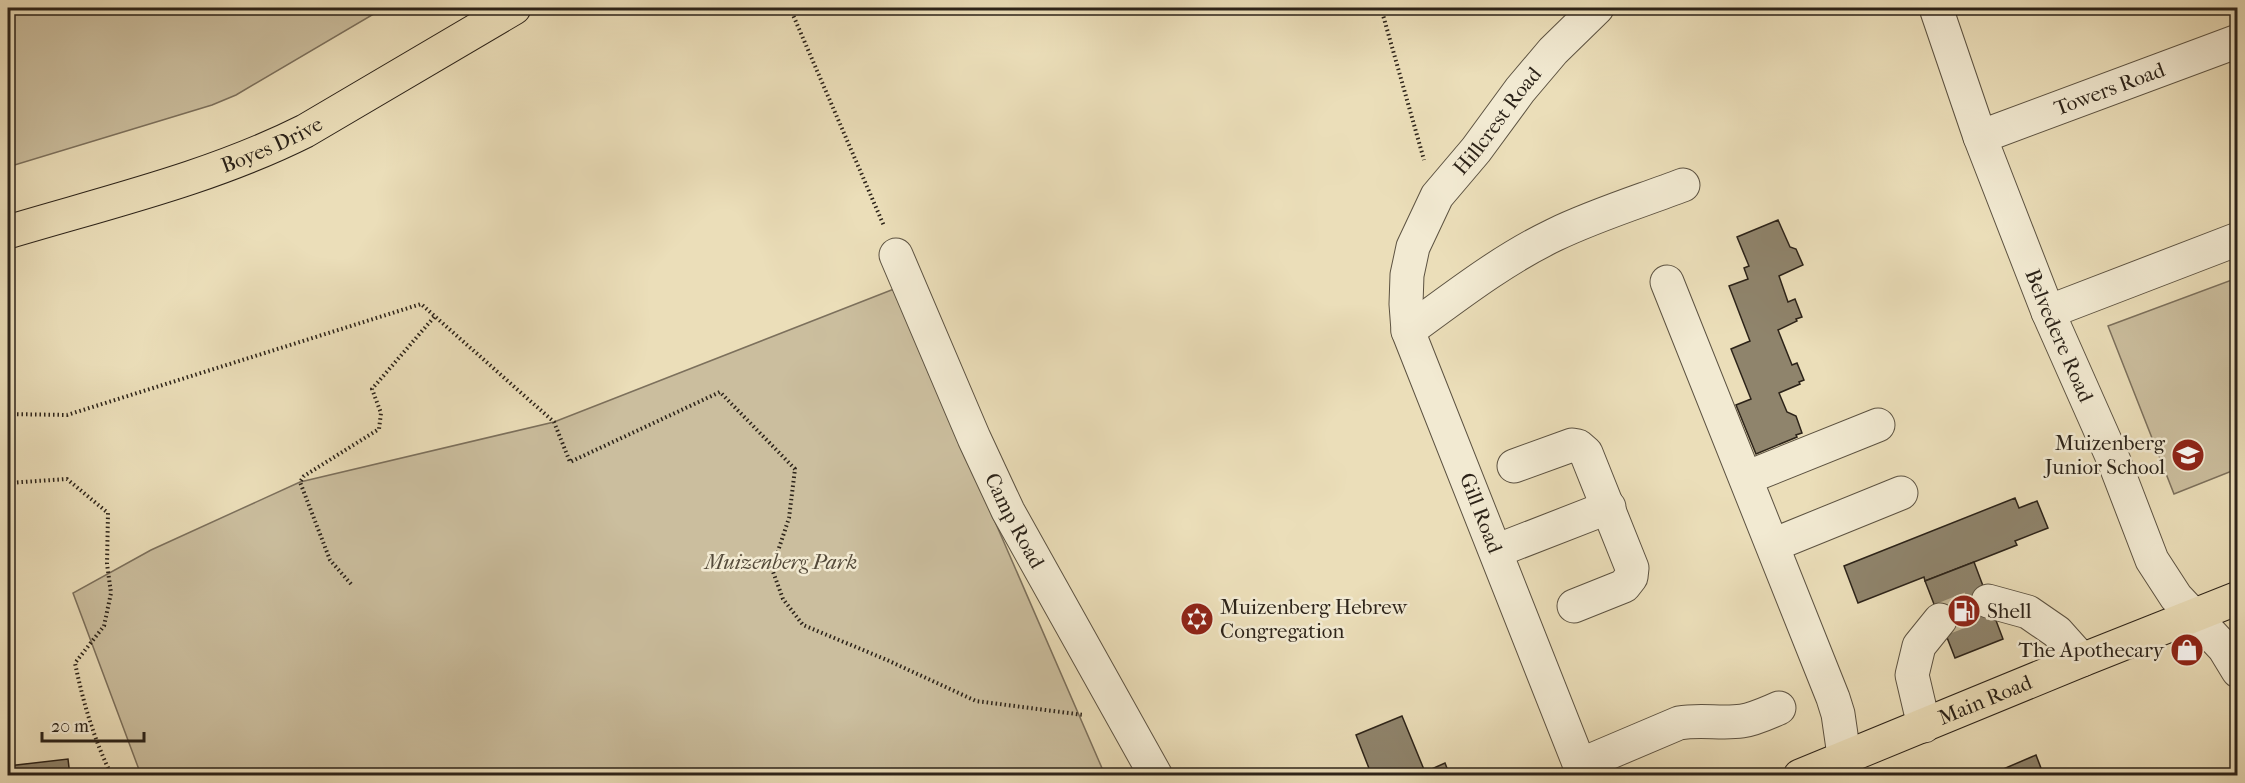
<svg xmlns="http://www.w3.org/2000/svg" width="2245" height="783" viewBox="0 0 2245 783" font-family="'IM FELL French Canon',serif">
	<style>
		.green { fill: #cbbe9e; stroke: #7c705c; stroke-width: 1.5 }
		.building { fill: #8f846c; stroke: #2c2319; stroke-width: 1.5 }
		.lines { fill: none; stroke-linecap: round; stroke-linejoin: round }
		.minor-tunnel { stroke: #c5b999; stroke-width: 33; stroke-dasharray: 33 16; stroke-linecap: butt }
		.minor-casing { stroke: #5c5241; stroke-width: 35 }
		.major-casing { stroke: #2c2319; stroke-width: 35 }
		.path { stroke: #2c2319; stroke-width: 4; stroke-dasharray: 1.5 3; stroke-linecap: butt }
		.minor { stroke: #f2ead2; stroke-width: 33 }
		.major { stroke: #ebdeb9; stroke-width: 33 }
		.labels { text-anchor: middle; stroke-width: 5; stroke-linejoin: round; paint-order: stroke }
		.street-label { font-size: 21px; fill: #2c2319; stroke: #f2ead2 }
		.poi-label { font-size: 21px; fill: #2c2319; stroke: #f2ead2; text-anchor: end }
		.park-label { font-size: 21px; font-style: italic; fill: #544a3a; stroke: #f2ead2 }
	</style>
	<rect width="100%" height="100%" fill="#ebdeb9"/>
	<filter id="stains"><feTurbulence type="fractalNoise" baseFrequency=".00333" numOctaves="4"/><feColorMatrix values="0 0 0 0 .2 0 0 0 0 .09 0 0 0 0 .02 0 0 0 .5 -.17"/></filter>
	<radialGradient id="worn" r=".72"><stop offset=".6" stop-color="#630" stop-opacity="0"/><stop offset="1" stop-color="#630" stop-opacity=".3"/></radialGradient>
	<g class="green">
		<path d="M8,8H384L236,95L212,105L8,167Z"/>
		<path d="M2237,278V469L2174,494L2108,326Z"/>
		<path d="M894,289L1105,775H141L73,593L151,550L300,482L554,422Z"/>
	</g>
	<g class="building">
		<path d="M1778,220L1790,247L1796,249L1803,265L1779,276L1788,302L1795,299L1802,317L1796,319L1797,321L1778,330L1792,365L1797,363L1804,380L1799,382L1800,384L1779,393L1787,412L1796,416L1802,433L1796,435L1797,437L1756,454L1736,405L1751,399L1731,349L1750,341L1729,286L1748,279L1744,268L1749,266L1737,237Z"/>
		<path d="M2015,498L2019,508L2037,501L2048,528L2015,541L2017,545L1974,562L1925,581L1924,577L1858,603L1844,566Z"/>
		<path d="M1974,562L2003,639L1955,658L1925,581Z"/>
		<path d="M1402,716L1425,772L1445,763L1450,776H1372L1356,735Z"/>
		<path d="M2036,755L2044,776H1987Z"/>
		<path d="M68,759L70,776H8V766Z"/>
	</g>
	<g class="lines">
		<path class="minor-tunnel" d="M1940,620L1988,601"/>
		<g class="minor-casing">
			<g id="minor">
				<path id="s1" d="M1936,8L1980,137L2048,312L2114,461L2152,560L2176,597L2224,648L2238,671"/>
				<path id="s2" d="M1980,137L2238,41"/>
				<path id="s3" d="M896,255L974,438L1008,511L1156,776"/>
				<path d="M1667,282L1833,698L1838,714L1847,776"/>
				<path d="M2048,312L2238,239"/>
				<path d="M1408,331C1456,296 1502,260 1554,235C1595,215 1641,201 1683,185"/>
				<path d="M1514,466L1572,445L1578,446L1586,453L1632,568L1631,577L1624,586L1574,606"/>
				<path d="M1746,478L1878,425"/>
				<path d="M1773,545L1901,493"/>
				<path d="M1496,551L1609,507"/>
				<path d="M1988,601L2028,612L2057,632L2082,660"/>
				<path d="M1924,726L1912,675L1919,646L1940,620"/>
				<path d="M1580,765L1679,723C1701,719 1721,724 1742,721C1755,719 1767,713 1779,708"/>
				<path id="s4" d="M1584,776L1408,331L1406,304L1407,275L1413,247L1437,196L1476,150L1520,90L1553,51L1597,8"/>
			</g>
		</g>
		<g class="major-casing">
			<g id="major">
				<path id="s5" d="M8,232C108,202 211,178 305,131L514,8"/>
				<path id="s6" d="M1800,776L2082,660L2238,598"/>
			</g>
		</g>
		<g class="path">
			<path d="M790,8L884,226"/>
			<path d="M1381,8L1424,160"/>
			<path d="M8,414L67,415L421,304L554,422L570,462L720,392L795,469L789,518L772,569L783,599L803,625L887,660L976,701L1084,715"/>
			<path d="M8,483L67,479L108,513L107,564L111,593L104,626L75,663C83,702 94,740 112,776"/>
			<path d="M351,584L330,560L300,482L304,476L379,429L381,413L372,389L435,316"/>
		</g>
		<use href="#minor" class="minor"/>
		<use href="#major" class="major"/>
	</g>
	<defs>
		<g id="school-disc" transform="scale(1.725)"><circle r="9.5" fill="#8f2418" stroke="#f2ead2"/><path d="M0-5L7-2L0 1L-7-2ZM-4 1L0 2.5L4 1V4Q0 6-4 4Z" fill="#fff"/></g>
		<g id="fuel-disc" transform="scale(1.725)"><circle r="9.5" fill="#8f2418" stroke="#f2ead2"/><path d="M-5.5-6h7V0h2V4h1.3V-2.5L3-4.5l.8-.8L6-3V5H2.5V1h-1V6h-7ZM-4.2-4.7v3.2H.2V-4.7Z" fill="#fff"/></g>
		<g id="synagogue-disc" transform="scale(1.725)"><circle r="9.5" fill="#8f2418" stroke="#f2ead2"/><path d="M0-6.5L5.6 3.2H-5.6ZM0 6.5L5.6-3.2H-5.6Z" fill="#fff"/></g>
		<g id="shop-disc" transform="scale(1.725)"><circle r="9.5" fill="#8f2418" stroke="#f2ead2"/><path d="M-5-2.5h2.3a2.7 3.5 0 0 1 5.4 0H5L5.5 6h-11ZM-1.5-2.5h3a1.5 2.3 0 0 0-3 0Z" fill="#fff"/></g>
	</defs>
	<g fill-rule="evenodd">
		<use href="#school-disc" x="2188" y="455"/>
		<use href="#fuel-disc" x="1964" y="611"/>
		<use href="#synagogue-disc" x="1197" y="619"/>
		<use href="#shop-disc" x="2187" y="650"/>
	</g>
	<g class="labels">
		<g class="street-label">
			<text dy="7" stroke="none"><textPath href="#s2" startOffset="138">Towers Road</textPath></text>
			<text dy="7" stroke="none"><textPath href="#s4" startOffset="716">Hillcrest Road</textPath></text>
			<text dy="7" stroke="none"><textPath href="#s5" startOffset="278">Boyes Drive</textPath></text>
			<text dy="7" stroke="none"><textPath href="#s1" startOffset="350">Belvedere Road</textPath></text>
			<text transform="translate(1481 513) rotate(69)" y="7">Gill Road</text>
			<text dy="7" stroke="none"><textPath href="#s3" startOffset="291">Camp Road</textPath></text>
			<text dy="7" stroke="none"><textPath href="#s6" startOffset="200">Main Road</textPath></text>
		</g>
		<g class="poi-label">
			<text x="2165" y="450">Muizenberg<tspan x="2165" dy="24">Junior School</tspan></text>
			<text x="1220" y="614" text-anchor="start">Muizenberg Hebrew<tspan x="1220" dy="24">Congregation</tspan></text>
			<text x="1987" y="618" text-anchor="start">Shell</text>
			<text x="2164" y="657">The Apothecary</text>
		</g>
		<g class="park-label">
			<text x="781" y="569">Muizenberg Park</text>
		</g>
	</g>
	<rect width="2245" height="783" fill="none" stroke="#ebdeb9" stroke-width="30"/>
	<rect x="9" y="9" width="2227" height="765" fill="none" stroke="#2c2319" stroke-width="3"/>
	<rect x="15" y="15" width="2215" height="753" fill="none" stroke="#2c2319" stroke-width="1.5"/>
	<path d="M42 732v9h102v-9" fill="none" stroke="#2c2319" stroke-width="3"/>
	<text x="51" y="732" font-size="18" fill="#2c2319" stroke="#f2ead2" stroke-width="4.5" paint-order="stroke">20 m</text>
	<rect width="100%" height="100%" filter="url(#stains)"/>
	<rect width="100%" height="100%" fill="url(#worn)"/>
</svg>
